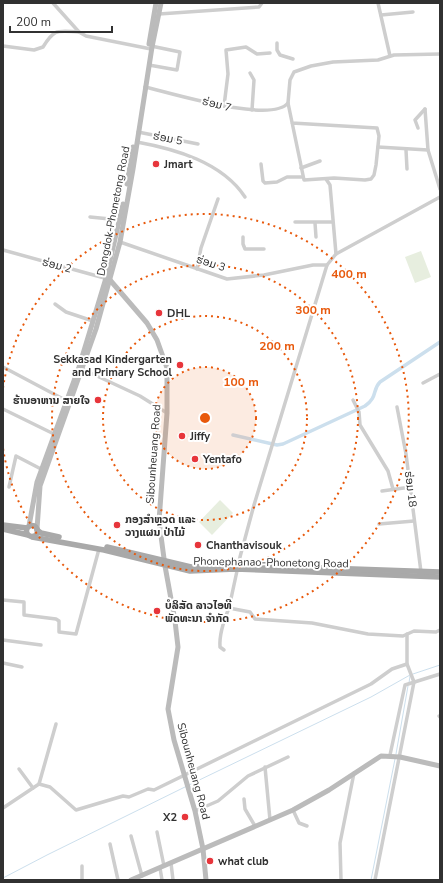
<svg xmlns="http://www.w3.org/2000/svg" width="443" height="883" viewBox="0 0 443 883" font-family="'Nunito Sans','Noto Sans Lao',sans-serif">
	<style>
		.green { fill: #e7eedf }
		.lines { fill: none; stroke-linecap: round; stroke-linejoin: round }
		.stream { stroke: #ccdfed; stroke-width: 1 }
		.canal { stroke: #ccdfed; stroke-width: 3.5 }
		.street { stroke: #cecece; stroke-width: 3.5 }
		.secondary { stroke: #bbb; stroke-width: 5 }
		.primary { stroke: #a9a9a9; stroke-width: 5.5 }
		.ring { fill: none; stroke: #e8590c; stroke-width: 2; stroke-dasharray: 2 4 }
		.poi-dot { fill: #e7353b; stroke: #fff; stroke-width: 1.5 }
		.labels { text-anchor: middle; stroke-width: 4; stroke-linejoin: round; paint-order: stroke }
		.street-label { font-size: 11px; fill: #313131; stroke: #fff }
		.poi-label { font-size: 11px; font-weight: bold; fill: #313131; stroke: #fff; text-anchor: start }
		.centre { fill: #e8590c; stroke: #fff; stroke-width: 2 }
		.ring-label { font-size: 12px; text-anchor: middle; font-weight: bold; fill: #e8590c; stroke: #fff; stroke-width: 4; stroke-linejoin: round; paint-order: stroke }
	</style>
	<rect width="100%" height="100%" fill="#fff"/>
	<g class="green">
		<path d="M421,251L431,277L415,283L405,257Z"/>
		<path d="M220,500L233,513L212,535L199,522Z"/>
	</g>
	<g class="lines">
		<g class="stream">
			<path d="M413,674L440,665"/>
			<path d="M409,683L410,676"/>
			<path d="M396,754L408,686"/>
			<path d="M189,785L371,697L410,675"/>
			<path d="M3,878L47,855L187,786"/>
			<path d="M371,880L395,759"/>
		</g>
		<path class="canal" d="M233,435L277,445L283,444L365,406C378,397 372,390 380,382L440,342"/>
		<g class="street">
			<path d="M53,3L79,32L86,36L151,49"/>
			<path d="M378,3L390,56"/>
			<path d="M159,14L259,7L262,3"/>
			<path d="M381,15L413,12"/>
			<path d="M277,43V50L280,55L293,59"/>
			<path d="M3,46L34,50L43,47C55,28 57,31 79,32"/>
			<path d="M149,65L177,70L180,52L151,46"/>
			<path d="M250,73L254,80L252,110"/>
			<path d="M145,87C171,93 271,124 288,103"/>
			<path d="M224,106L228,74L226,50L246,47L257,54L270,53"/>
			<path d="M425,109L428,150L440,189"/>
			<path d="M292,123L377,128L379,136L376,165L374,175L371,179L365,180L334,178L304,180L288,103L290,80L294,72L311,66L333,62L378,60L394,55L440,54"/>
			<path d="M418,128L415,120L425,109"/>
			<path d="M138,132L198,144"/>
			<path d="M137,142C175,149 222,162 245,197"/>
			<path d="M378,147L428,150"/>
			<path d="M406,150L407,169"/>
			<path d="M261,164L263,181L265,183L277,182L287,177H302"/>
			<path d="M301,168L320,161"/>
			<path d="M326,179L330,185L336,254"/>
			<path d="M440,197L336,254L327,265L254,505L240,557L229,608L250,612L255,619L312,623L368,634L403,636L414,631L436,632L440,630"/>
			<path d="M90,217L120,220"/>
			<path d="M295,222H332"/>
			<path d="M315,223L316,237"/>
			<path d="M243,237V244L245,249H264"/>
			<path d="M120,242L227,279L264,275L313,265H327"/>
			<path d="M3,250L108,279"/>
			<path d="M197,269L201,248L218,199"/>
			<path d="M55,304L66,312L93,321"/>
			<path d="M3,367L67,401"/>
			<path d="M82,369L140,396L167,413"/>
			<path d="M423,383L440,374"/>
			<path d="M353,400L359,412L360,425L388,471L393,489"/>
			<path d="M397,407L406,454L421,572"/>
			<path d="M3,409L56,435"/>
			<path d="M9,487L16,456L41,469"/>
			<path d="M382,491L411,487"/>
			<path d="M379,524L414,521"/>
			<path d="M3,600L24,602V615L56,619L59,621V632L76,634L99,549"/>
			<path d="M3,640L41,645"/>
			<path d="M224,650L220,647C219,634 224,620 229,608"/>
			<path d="M3,663L22,667"/>
			<path d="M439,716L440,717"/>
			<path d="M390,755L405,685L440,674"/>
			<path d="M265,767L270,820"/>
			<path d="M19,769L33,788"/>
			<path d="M39,784L56,724"/>
			<path d="M244,799L245,809L255,826"/>
			<path d="M3,808L39,784L50,787L76,810L123,796L129,797L148,789L154,790L371,684L392,669L407,664"/>
			<path d="M293,810L299,823L307,826"/>
			<path d="M195,811L218,801L248,776L288,757"/>
			<path d="M157,832L164,866"/>
			<path d="M131,836L142,876"/>
			<path d="M110,844L118,880"/>
			<path d="M171,863L173,880"/>
			<path d="M82,866V880"/>
			<path d="M160,868L162,880"/>
			<path d="M341,880L340,843L354,773"/>
			<path d="M375,880L414,682L407,664V634"/>
		</g>
		<g class="secondary">
			<path d="M149,44L156,3"/>
			<path d="M127,184L133,147"/>
			<path d="M110,280L147,323L157,340L167,368V413L159,521L165,566L175,621L178,647L168,709L174,740L195,811L203,849L206,880"/>
			<path d="M29,526L37,482L79,367L93,321L106,278L123,204"/>
			<path d="M37,529L40,486L96,329L120,242L133,169L152,47L161,3"/>
			<path d="M131,880L293,810L329,790L381,756L400,757L440,766"/>
		</g>
		<g class="primary">
			<path d="M3,525L27,528"/>
			<circle cx="32" cy="531" r="5.5"/>
			<path d="M3,529L28,535"/>
			<path d="M37,530L41,533L59,537"/>
			<path d="M32,537L104,550L190,571L235,569L440,577"/>
			<path d="M107,547L191,567L239,565L440,572"/>
		</g>
	</g>
	<circle cx="205" cy="418" r="51" fill="#e8590c" fill-opacity=".12"/>
	<g class="ring">
		<circle cx="205" cy="418" r="51"/>
		<circle cx="205" cy="418" r="102"/>
		<circle cx="205" cy="418" r="153"/>
		<path d="M3 388A204 204 0 1 1 3 448"/>
	</g>
	<g class="poi-dot">
		<circle cx="156" cy="164" r="4"/>
		<circle cx="159" cy="313" r="4"/>
		<circle cx="180" cy="365" r="4"/>
		<circle cx="98" cy="400" r="4"/>
		<circle cx="182" cy="436" r="4"/>
		<circle cx="195" cy="459" r="4"/>
		<circle cx="117" cy="525" r="4"/>
		<circle cx="198" cy="545" r="4"/>
		<circle cx="157" cy="611" r="4"/>
		<circle cx="185" cy="817" r="4"/>
		<circle cx="210" cy="861" r="4"/>
	</g>
	<g class="labels">
		<g class="street-label">
			<text transform="translate(217 104) rotate(14)" y="4">ຮ່ອມ 7</text>
			<text transform="translate(168 138) rotate(11)" y="4">ຮ່ອມ 5</text>
			<text transform="translate(113 211) rotate(-79)" y="4">Dongdok-Phonetong Road</text>
			<text transform="translate(211 263) rotate(18)" y="4">ຮ່ອມ 3</text>
			<text transform="translate(57 265) rotate(15)" y="4">ຮ່ອມ 2</text>
			<text transform="translate(153 454) rotate(-86)" y="4">Sibounheuang Road</text>
			<text transform="translate(411 489) rotate(83)" y="4">ຮ່ອມ 18</text>
			<text transform="translate(271 562) rotate(1)" y="4">Phonephanao-Phonetong Road</text>
			<text transform="translate(194 771) rotate(75)" y="4">Sibounheuang Road</text>
		</g>
		<g class="poi-label">
			<text x="164" y="168">Jmart</text>
			<text x="167" y="317">DHL</text>
			<text x="172" y="363" text-anchor="end">Sekkasad Kindergarten<tspan x="172" dy="13">and Primary School</tspan></text>
			<text x="90" y="404" text-anchor="end">ຮ້ານອາຫານ ສາຍໃຈ</text>
			<text x="190" y="440">Jiffy</text>
			<text x="203" y="463">Yentafo</text>
			<text x="125" y="523">ກອງສໍາຫຼວດ ແລະ<tspan x="125" dy="13">ວາງແຜນ ປ່າໄມ້</tspan></text>
			<text x="206" y="549">Chanthavisouk</text>
			<text x="165" y="609">ບໍລິສັດ ລາວໄອທີ<tspan x="165" dy="13">ພັດທະນາ ຈຳກັດ</tspan></text>
			<text x="177" y="821" text-anchor="end">X2</text>
			<text x="218" y="865">what club</text>
		</g>
	</g>
	<circle cx="205" cy="418" r="6" class="centre"/>
	<g class="ring-label">
		<text x="349" y="278">400 m</text>
		<text x="313" y="314">300 m</text>
		<text x="277" y="350">200 m</text>
		<text x="241" y="386">100 m</text>
	</g>
	<rect width="443" height="883" fill="none" stroke="#313131" stroke-width="8"/>
	<path d="M10 26v6h102v-6" fill="none" stroke="#313131" stroke-width="2"/>
	<text x="16" y="26" font-size="12" fill="#313131" stroke="#ffffff" stroke-width="3" paint-order="stroke">200 m</text>
</svg>
